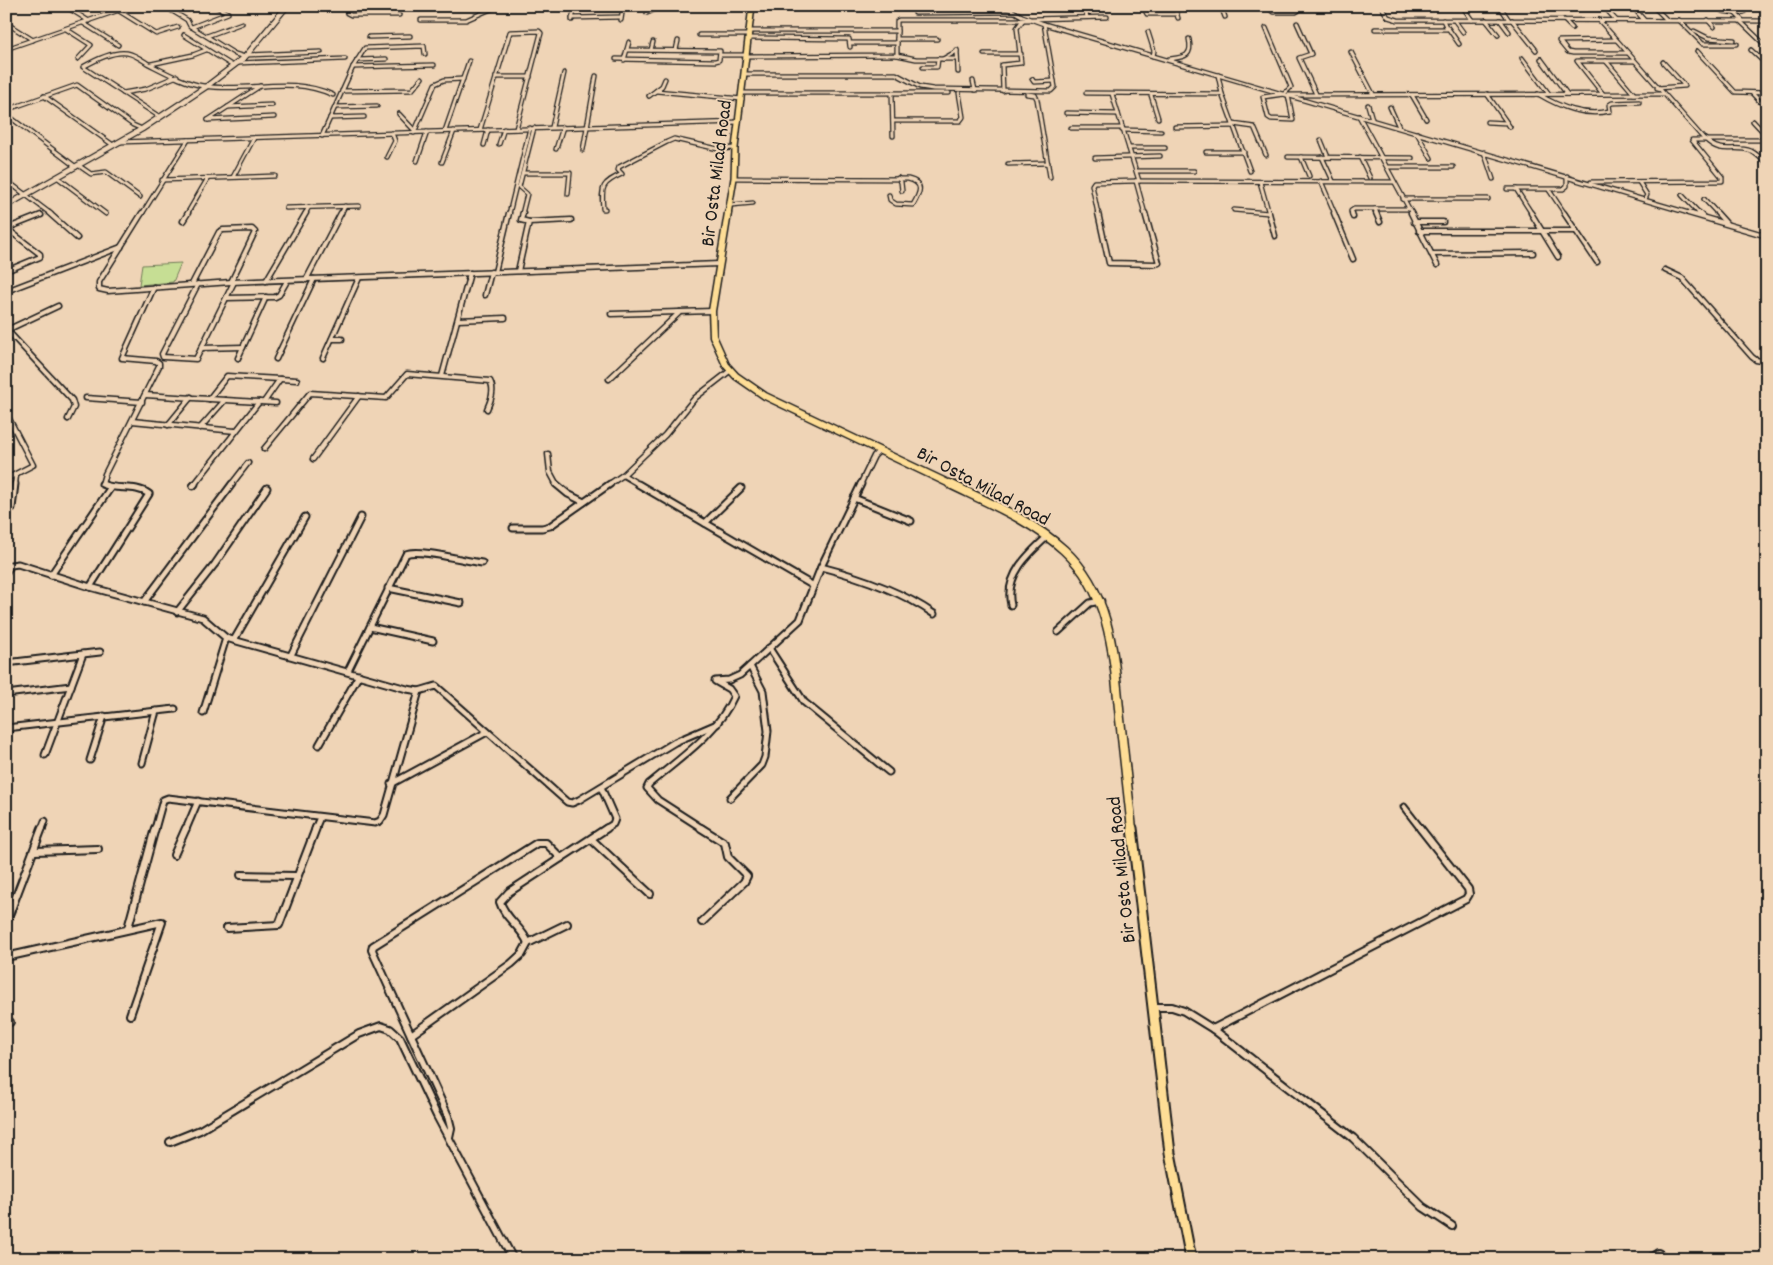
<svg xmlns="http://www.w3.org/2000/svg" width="1773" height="1265" viewBox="0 0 1773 1265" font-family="Dekko,sans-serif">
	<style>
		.green { fill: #c6de94; stroke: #717d58 }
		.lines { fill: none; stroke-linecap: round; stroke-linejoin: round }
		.street-far3-casing { stroke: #1c1c1c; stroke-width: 5.5 }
		.street-far2-casing { stroke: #1c1c1c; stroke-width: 7 }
		.street-far1-casing { stroke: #1c1c1c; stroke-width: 9 }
		.street-casing { stroke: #1c1c1c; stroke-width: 10 }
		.secondary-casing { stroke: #1c1c1c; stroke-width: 7 }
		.primary-far3-casing { stroke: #1c1c1c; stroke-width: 8 }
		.primary-far2-casing { stroke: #1c1c1c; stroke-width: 9 }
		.primary-far1-casing { stroke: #1c1c1c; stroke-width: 11 }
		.primary-casing { stroke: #1c1c1c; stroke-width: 13 }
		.street-far3 { stroke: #efd4b6; stroke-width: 3 }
		.street-far2 { stroke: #efd4b6; stroke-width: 4 }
		.street-far1 { stroke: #efd4b6; stroke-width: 5 }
		.street { stroke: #efd4b6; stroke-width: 6 }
		.secondary { stroke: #efd4b6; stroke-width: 4.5 }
		.primary-far3 { stroke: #fedd96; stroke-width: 5 }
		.primary-far2 { stroke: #fedd96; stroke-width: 6 }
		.primary-far1 { stroke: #fedd96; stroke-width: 8 }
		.primary { stroke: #fedd96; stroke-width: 9 }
		.labels { text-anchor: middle; stroke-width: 4; stroke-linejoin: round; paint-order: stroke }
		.street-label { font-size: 20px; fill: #1c1c1c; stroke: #efd4b6 }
	</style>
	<rect width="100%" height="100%" fill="#efd4b6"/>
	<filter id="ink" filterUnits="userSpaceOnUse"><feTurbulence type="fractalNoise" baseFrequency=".02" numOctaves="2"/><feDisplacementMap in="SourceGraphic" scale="10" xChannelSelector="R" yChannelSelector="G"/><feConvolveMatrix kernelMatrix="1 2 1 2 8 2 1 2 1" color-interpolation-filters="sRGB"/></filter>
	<g filter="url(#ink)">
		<path class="green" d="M181,263L173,282L139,285L142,265Z"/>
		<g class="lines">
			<g class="street-far3-casing">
				<g id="street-far3">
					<path d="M65,6L89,21"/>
					<path d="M111,6L156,34L178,27"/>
					<path d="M164,6L187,20L190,26L235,54L245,57"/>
					<path d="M350,6L347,13L351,15H399"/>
					<path d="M782,6L877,9"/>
					<path d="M1004,6L1022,16L1044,24L1692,214"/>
					<path d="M1143,6L1147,14H1177"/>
					<path d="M1174,6L1178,18"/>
					<path d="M1221,6L1225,17"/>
					<path d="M1267,6L1273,12H1296L1298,11L1296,6"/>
					<path d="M1381,6L1388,17L1398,20L1767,21"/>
					<path d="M1462,6L1472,20"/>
					<path d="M1603,6L1616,20"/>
					<path d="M1632,6L1644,20"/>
					<path d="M1653,6L1667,20"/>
					<path d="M1716,6L1722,11L1735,13"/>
					<path d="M1740,6L1744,12L1735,13L1742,20"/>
					<path d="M6,8L10,6"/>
					<path d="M1501,8L1509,20"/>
					<path d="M172,11L184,6"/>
					<path d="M647,13L663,6"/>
					<path d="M915,13L1014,12"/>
					<path d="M1087,17L1085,9L1088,6"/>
					<path d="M572,18L620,17"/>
					<path d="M1032,19L1107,17"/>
					<path d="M421,20H466L498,6"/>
					<path d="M572,20L575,6"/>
					<path d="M621,20L623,6"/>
					<path d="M1486,20L1498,35"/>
					<path d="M1500,20L1509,32"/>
					<path d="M1512,20L1536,50"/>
					<path d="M1564,20L1572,28"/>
					<path d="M1599,20L1704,139"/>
					<path d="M1679,20L1703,44H1737"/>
					<path d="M1708,20L1714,27"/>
					<path d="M1455,21L1463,32"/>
					<path d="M1740,21L1764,44"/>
					<path d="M6,23L33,40"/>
					<path d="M83,23L118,45"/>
					<path d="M1297,23L1311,54L1299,58L1316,94"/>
					<path d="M192,27L228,13L215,6"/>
					<path d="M1266,28L1291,87L1284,94L1263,97L1268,117L1271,119L1293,120L1288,95L1663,94"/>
					<path d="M1448,28L1459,44"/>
					<path d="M66,29L91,45L78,59"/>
					<path d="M1375,29H1447L1443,20"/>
					<path d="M750,31H897"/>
					<path d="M1694,31L1708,38L1734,40"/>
					<path d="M1148,32L1154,51L1153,56"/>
					<path d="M184,35L233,66"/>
					<path d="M699,35H749"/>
					<path d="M207,36L242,23"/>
					<path d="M369,37L410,36"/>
					<path d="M749,38L849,39L850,47"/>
					<path d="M897,39H937"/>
					<path d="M1616,40L1559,41L1568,52L1573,53H1627"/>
					<path d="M851,43H897"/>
					<path d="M6,49L131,6"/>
					<path d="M651,50L653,42"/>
					<path d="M676,50L678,41"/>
					<path d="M957,50L958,72"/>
					<path d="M1751,50L1767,65"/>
					<path d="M1697,51L1735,92L1767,93"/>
					<path d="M1351,52L1373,94"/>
					<path d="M984,54H1021"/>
					<path d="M246,55L321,52"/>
					<path d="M720,55H746"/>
					<path d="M897,55L916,59H957"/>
					<path d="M746,56L897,55V21L899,20H1029"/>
					<path d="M1522,58L1549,94"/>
					<path d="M616,59L715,61L719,60L720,51L627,50"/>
					<path d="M943,59L957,51"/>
					<path d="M1169,59C1184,57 1193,57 1189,39"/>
					<path d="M1541,59L1567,94"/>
					<path d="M357,60L386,59"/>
					<path d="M624,60L629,42"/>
					<path d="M1606,61L1634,94"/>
					<path d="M238,63L345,59"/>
					<path d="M151,64L193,55L206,50"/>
					<path d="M353,67L434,65"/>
					<path d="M923,67H937L938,59"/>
					<path d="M745,74H896L920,87L933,89L1051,91L1055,87L1044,24"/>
					<path d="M1218,75L1222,94L1250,171"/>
					<path d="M496,77H530"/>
					<path d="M1032,79L1034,82L1054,81"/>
					<path d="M973,81L975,90"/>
					<path d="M1657,88L1685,86L1663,62"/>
					<path d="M342,91L412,90L422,78"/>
					<path d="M656,91L742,99"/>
					<path d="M1003,91L1002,65L1021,63L1017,28L1023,20"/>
					<path d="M123,93L146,89L177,76"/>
					<path d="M742,93H949"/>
					<path d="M892,93L893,136"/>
					<path d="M1086,93L1222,94"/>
					<path d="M1752,93L1767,109"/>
					<path d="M1027,94L1035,95L1037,99L1050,177"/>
					<path d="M1112,94L1139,181"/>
					<path d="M1487,94L1510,127"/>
					<path d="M1538,94C1560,107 1584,117 1610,111L1609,105L1612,103L1639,102"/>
					<path d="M1603,94L1577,61H1634"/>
					<path d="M1151,95L1158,118"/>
					<path d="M1412,95L1426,119"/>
					<path d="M44,96L113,145"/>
					<path d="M649,96L662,86L665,79"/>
					<path d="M1368,105L1372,119"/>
					<path d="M228,107L272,105"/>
					<path d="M335,107L377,106"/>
					<path d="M1390,107L1399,127"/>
					<path d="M6,110L77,85L133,125L142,129"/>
					<path d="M1066,113L1118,114"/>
					<path d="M6,114L76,167"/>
					<path d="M399,114L415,131"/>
					<path d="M1359,116L1412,214"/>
					<path d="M160,117L83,67C95,60 113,51 127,53C134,54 141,59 147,63C165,72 184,83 204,86C249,93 289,75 333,95"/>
					<path d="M330,118L364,117"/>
					<path d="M208,120L274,117"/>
					<path d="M208,120L260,86"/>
					<path d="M893,121H960L963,117L959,93"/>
					<path d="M1753,121L1767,136"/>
					<path d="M1487,122L1507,123"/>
					<path d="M1233,124L1254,127L1266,155"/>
					<path d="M552,127L564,73"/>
					<path d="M1175,127L1234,126"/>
					<path d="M1071,128H1122"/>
					<path d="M480,130L510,32L539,31L541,33L516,129"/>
					<path d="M1122,130L1161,131"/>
					<path d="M445,131L469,61"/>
					<path d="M414,133L435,84L444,80L463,79"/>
					<path d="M1417,133L1431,158"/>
					<path d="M322,136L353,67L365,48L424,46L425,54"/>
					<path d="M1705,139C1722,156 1733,144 1751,151C1757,154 1762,159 1767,164"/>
					<path d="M1321,140L1328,157"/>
					<path d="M119,142L739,122"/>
					<path d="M499,144L504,129"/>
					<path d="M484,145L488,130"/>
					<path d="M1129,148H1165"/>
					<path d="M556,149L563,127"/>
					<path d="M583,150L596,76"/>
					<path d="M1206,152H1244"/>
					<path d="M1484,152L1493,179"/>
					<path d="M387,157L395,141L392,133"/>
					<path d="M1288,157L1412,158"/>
					<path d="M1301,157L1309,176"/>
					<path d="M1322,157L1333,181"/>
					<path d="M1360,157L1370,178"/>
					<path d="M1095,158L1160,156"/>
					<path d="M417,161L427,132"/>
					<path d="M442,162L454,131"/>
					<path d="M1008,164L1048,163"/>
					<path d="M78,165L91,174L106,172L140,197"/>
					<path d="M1388,167H1453"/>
					<path d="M1137,171H1194"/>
					<path d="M524,173H570L568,194"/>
					<path d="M57,177L106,214"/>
					<path d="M233,177L254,138"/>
					<path d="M734,178L908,179C925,183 920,193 913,205L896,204L890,200L889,195"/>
					<path d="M898,178L901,182L902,191"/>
					<path d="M6,180L51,214"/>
					<path d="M162,180L275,176"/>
					<path d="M1136,181L1394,182"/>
					<path d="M1136,181L1145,214"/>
					<path d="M1321,181L1335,214"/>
					<path d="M1260,182L1269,214"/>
					<path d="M1591,182L1722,181V177L1692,140H1767"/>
					<path d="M1639,182L1647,195L1645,199"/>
					<path d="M1507,189H1563L1567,186V176"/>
					<path d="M1516,189L1532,214"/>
					<path d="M1549,190L1565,214"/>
					<path d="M1682,195L1700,214"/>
					<path d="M1403,199H1488"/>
					<path d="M1704,199L1718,214"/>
					<path d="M731,205L753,203"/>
					<path d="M286,208L359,206"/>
					<path d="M605,209H603C601,186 602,183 622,174L618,170L619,167L667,142L674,139L718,149L735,148"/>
					<path d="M1375,209L1377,214"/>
					<path d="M1234,210L1269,213"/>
					<path d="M142,214L188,140"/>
					<path d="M187,214L208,178"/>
					<path d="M305,214L309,207"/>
					<path d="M341,214L345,206"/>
					<path d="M509,214L530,128"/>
					<path d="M522,214L527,194L519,187L534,128"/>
					<path d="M1098,214L1092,185L1094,182L1136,181"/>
					<path d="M1352,214L1351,211L1354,209H1407"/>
				</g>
			</g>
			<g class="street-far2-casing">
				<g id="street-far2">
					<path d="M49,213L77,238"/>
					<path d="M142,213L99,282V289L108,291L231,282L719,264"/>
					<path d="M523,213L521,220L529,222"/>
					<path d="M1098,213L1109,263L1156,264L1159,263L1145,213"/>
					<path d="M1269,213L1275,236"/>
					<path d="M1334,213L1353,259"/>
					<path d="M1352,213L1353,217"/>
					<path d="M1376,213L1380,222"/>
					<path d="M1411,213L1437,265"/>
					<path d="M1531,213L1558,257"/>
					<path d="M1564,213L1597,262"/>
					<path d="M1688,213L1767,236"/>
					<path d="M1699,213L1702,216"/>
					<path d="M1717,213L1726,223"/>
					<path d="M183,221L188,213"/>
					<path d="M1414,222H1443"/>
					<path d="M6,228L40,254V257L6,271"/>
					<path d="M8,228L41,215"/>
					<path d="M1419,231H1576"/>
					<path d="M1431,254L1533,253"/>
					<path d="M1665,270L1682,278L1752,357L1756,360L1767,362"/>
					<path d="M518,271L529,222L571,220"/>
					<path d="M495,272L509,213"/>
					<path d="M306,280L341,213"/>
					<path d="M266,281L306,213"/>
					<path d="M192,284L219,232L223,230L252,229L255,232L231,282"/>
					<path d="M198,284L162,354L163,357L196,359L234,282"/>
					<path d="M9,290L121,247"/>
					<path d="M485,295L491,272"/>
					<path d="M227,298L275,297L279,295L287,281"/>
					<path d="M611,314L712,311"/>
					<path d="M458,320L505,318"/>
					<path d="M6,329L72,400L74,407L68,419"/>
					<path d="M7,330L58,306"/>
					<path d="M332,339H342"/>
					<path d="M201,348L243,347"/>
					<path d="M238,358L266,297"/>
					<path d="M323,358L359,278"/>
					<path d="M276,359L314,279"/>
					<path d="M442,376L470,273"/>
					<path d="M280,379L297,380"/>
					<path d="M609,379L680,312"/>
					<path d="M145,395L276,403"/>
					<path d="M86,398L142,402"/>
					<path d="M209,399L227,376L280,379L264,402"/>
					<path d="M6,413L33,465L6,479"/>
					<path d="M132,421L235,431"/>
					<path d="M168,425L191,397"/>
					<path d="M200,428L225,400"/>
					<path d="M264,449L310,393L386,398L407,374L490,381C495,390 491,400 487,409"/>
					<path d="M548,454L550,472L557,485"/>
					<path d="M313,459L359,396"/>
					<path d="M623,475L665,435L695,398L731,370"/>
					<path d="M15,485L16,475"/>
					<path d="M105,485L102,484L105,474L159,366V363L156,361L122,358L154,287"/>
					<path d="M194,485L259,402"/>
					<path d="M231,485L248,463"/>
					<path d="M608,485L623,475L640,485"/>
					<path d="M860,485L874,456L880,450"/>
				</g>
			</g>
			<g class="street-far1-casing">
				<g id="street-far1">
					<path d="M556,484L568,494L584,502"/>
					<path d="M638,484L705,523"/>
					<path d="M193,486L195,484"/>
					<path d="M741,488L705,523L812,585"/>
					<path d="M854,498L911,521"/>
					<path d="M12,508L15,484"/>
					<path d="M513,528H542L550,526L610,484"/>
					<path d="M821,567C860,577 901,591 934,614"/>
					<path d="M6,572L11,565L18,564L90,587L203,618L226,638L407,689L419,691L436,686L567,802L572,803L579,800L675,742L717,724"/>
					<path d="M51,575L111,487"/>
					<path d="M90,587L149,494C135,484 117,491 102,484"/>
					<path d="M388,588L461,603"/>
					<path d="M144,602L232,484"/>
					<path d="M1011,605C1004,576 1028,554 1048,536"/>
					<path d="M177,612L215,564L267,488"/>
					<path d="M370,627L433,641"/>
					<path d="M1058,632L1090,603L1101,601"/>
					<path d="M234,640L305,517"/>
					<path d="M769,648L804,702L889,772"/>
					<path d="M291,655L361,517"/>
					<path d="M6,663L100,652"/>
					<path d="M348,671L406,554C418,548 465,561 482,563"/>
					<path d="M6,694L71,686"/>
					<path d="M203,713L226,638"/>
					<path d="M6,728L175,709"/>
					<path d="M6,736L10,728"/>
					<path d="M319,745L359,675"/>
					<path d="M45,755L83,654"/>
					<path d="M90,760L104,716"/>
					<path d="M142,763L156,711"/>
					<path d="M391,784L487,732"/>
					<path d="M601,787L615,819L613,824L605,829"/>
					<path d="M730,798L762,765L765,757L768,731L763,691L750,666"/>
					<path d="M1404,807L1421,829"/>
					<path d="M42,829L45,821"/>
					<path d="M155,829L163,800L168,798L375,823L380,821L384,815L419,691"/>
					<path d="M186,829L198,801"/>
					<path d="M315,829L320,817"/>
					<path d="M703,829L658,800L647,788L649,784C680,758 717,734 734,696L729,689L715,681L729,680L740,675L800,620L821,567L861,484"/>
				</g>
			</g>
			<g class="street-casing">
				<g id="street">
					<path d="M701,828L725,843L728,857L747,876L744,882L702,922"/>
					<path d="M591,839L650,894"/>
					<path d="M35,851L98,849"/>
					<path d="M174,855L186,828"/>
					<path d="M241,875L296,876"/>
					<path d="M6,923L42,828"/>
					<path d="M128,928L155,828"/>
					<path d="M227,928L279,925L316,828"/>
					<path d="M528,943C522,927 505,919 500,902L509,892L607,828"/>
					<path d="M6,957L162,922L130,1015"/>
					<path d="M1152,1007H1172L1184,1011L1213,1029L1353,1138L1423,1207L1452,1226"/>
					<path d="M6,1024L10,1022"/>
					<path d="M1213,1029L1466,899L1469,894L1468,889L1420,828"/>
					<path d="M411,1035L511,964L522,954L528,943L567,924"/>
					<path d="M449,1137L451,1128L448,1116L372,950L373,946L537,843H546L561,858"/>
					<path d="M170,1142L200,1130L359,1034L381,1026L390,1029L400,1038L437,1116L513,1259"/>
					<path d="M1326,1259H1332"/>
					<path d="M1649,1259L1658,1253L1667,1259"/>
				</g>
			</g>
			<g class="secondary-casing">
				<path id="secondary" d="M6,206L142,129L207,86L245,57L287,6"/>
			</g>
			<g class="primary-far3-casing">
				<path id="primary-far3" d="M728,214L734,178L735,148L752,6"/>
			</g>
			<g class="primary-far2-casing">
				<path id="primary-far2" d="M728,213L712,311L713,336L726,365L736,376L765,396L952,485"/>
			</g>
			<g class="primary-far1-casing">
				<path id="primary-far1" d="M950,484C989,503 1031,520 1064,550C1112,594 1114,659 1120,719C1124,756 1128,793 1132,829"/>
			</g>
			<g class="primary-casing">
				<path id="primary" d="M1132,828L1170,1153L1191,1259"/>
			</g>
			<use href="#street-far3" class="street-far3"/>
			<use href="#street-far2" class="street-far2"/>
			<use href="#street-far1" class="street-far1"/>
			<use href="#street" class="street"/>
			<use href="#secondary" class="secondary"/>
			<use href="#primary-far3" class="primary-far3"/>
			<use href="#primary-far2" class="primary-far2"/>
			<use href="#primary-far1" class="primary-far1"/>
			<use href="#primary" class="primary"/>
		</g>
	</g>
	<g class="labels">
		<g class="street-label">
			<text transform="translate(715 173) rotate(-83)" y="7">Bir Osta Milad Road</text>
			<text transform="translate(984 485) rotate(28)" y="7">Bir Osta Milad Road</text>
			<text transform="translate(1120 870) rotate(-96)" y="7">Bir Osta Milad Road</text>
		</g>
	</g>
	<rect width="1773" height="1265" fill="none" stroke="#efd4b6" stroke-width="25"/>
	<rect x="12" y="12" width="1748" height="1240" fill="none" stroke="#1c1c1c" stroke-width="2" filter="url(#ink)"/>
</svg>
